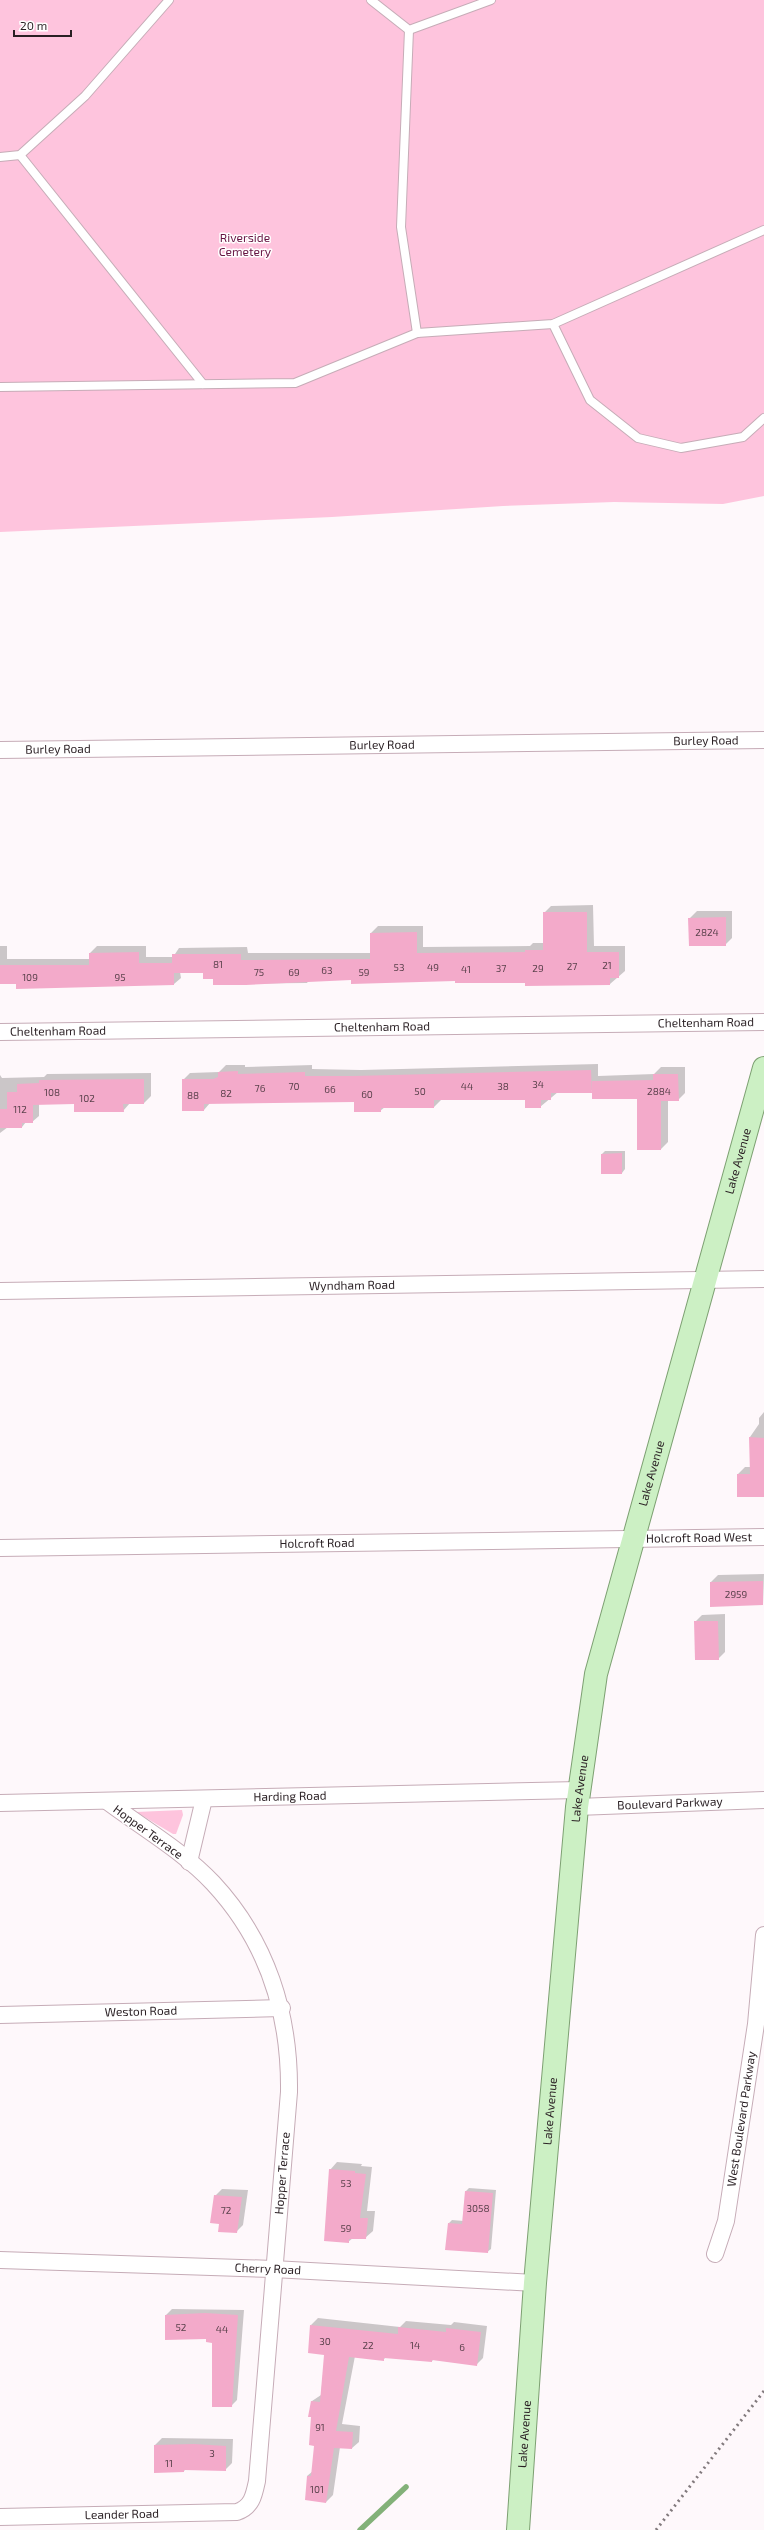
<svg xmlns="http://www.w3.org/2000/svg" width="764" height="2530" viewBox="0 0 764 2530" font-family="'Exo 2',sans-serif">
	<style>
		.green { fill: #fec4dd }
		.shadow { fill: #0003 }
		.lines { fill: none; stroke-linecap: round; stroke-linejoin: round }
		.stream { stroke: #83b179; stroke-width: 5.5 }
		.building { fill: #f3aaca }
		.service-casing { stroke: #c6acb7; stroke-width: 10 }
		.minor-casing { stroke: #c6acb7; stroke-width: 18 }
		.primary-casing { stroke: #7da072; stroke-width: 24 }
		.service { stroke: #fff; stroke-width: 8 }
		.minor { stroke: #fff; stroke-width: 16 }
		.primary { stroke: #ccf0c4; stroke-width: 22 }
		.rail { stroke: #827a7d; stroke-width: 3; stroke-dasharray: 2 4; stroke-linecap: butt }
		.labels { text-anchor: middle; stroke-width: 3; stroke-linejoin: round; paint-order: stroke }
		.number-label { font-size: 10px; fill: #5c424d }
		.park-label { font-size: 12px; fill: #661342; stroke: #fff }
		.street-label { font-size: 12px; fill: #291f23; stroke: #fff }
	</style>
	<rect width="100%" height="100%" fill="#fef8fb"/>
	<g class="green">
		<path d="M0,0H764V496L723,504L614,502L503,506L332,517L0,532Z"/>
		<path d="M182,1810L183,1815L176,1834H173L136,1812Z"/>
	</g>
	<g class="shadow">
		<path d="M593,905L594,946H625V971L610,984L352,979L309,980L307,983L214,984V978L204,972H180L181,978L174,984L0,983V946H7V959H90V953L97,946H146V957H173L179,948L247,947L248,953H371V933L378,926H423V947L530,946L533,943H544V913L551,906Z"/>
		<path d="M697,911H732V938L725,945L690,918Z"/>
		<path d="M598,1064V1076L654,1074L661,1067H685V1093L678,1100H668V1142L661,1149H638V1098L593,1090L558,1092L540,1107L526,1099L441,1100L434,1107H385L380,1111L355,1101L210,1103L204,1110L183,1080L190,1073L219,1072L226,1065H245V1067L312,1065V1069L361,1070Z"/>
		<path d="M151,1073V1096L144,1103H130L123,1111L75,1103L39,1104V1116L32,1122H26L22,1127H8L0,1133V1075L2,1078L44,1077L47,1074Z"/>
		<path d="M605,1151H625V1169L622,1173H602V1154Z"/>
		<path d="M764,1412V1496L738,1474L745,1467H751L750,1437L759,1424V1418Z"/>
		<path d="M764,1574L763,1604L711,1582L718,1575Z"/>
		<path d="M725,1614V1652L718,1659L695,1622L702,1615Z"/>
		<path d="M337,2162L362,2164L361,2166L372,2167L367,2211H375L373,2231L365,2238H353L348,2242L330,2170Z"/>
		<path d="M469,2188L496,2190L491,2249L487,2252L449,2223L452,2220L464,2221L466,2191Z"/>
		<path d="M222,2189L248,2190L243,2225L236,2232L220,2223L215,2196Z"/>
		<path d="M172,2309L244,2310L237,2400L231,2406L213,2342L166,2315Z"/>
		<path d="M318,2318L400,2327L406,2321L451,2325L454,2322L487,2326L483,2358L476,2365L434,2359L432,2361L386,2357L383,2360L355,2356L342,2424L360,2426L359,2442L352,2448L340,2447L333,2495L326,2502L307,2476L313,2471L315,2445L312,2401L321,2395L325,2354L311,2325Z"/>
		<path d="M162,2438L233,2439L232,2463L225,2470L186,2469L184,2471L155,2445Z"/>
	</g>
	<g class="lines">
		<path class="stream" d="M360,2530L406,2487"/>
	</g>
	<g class="building">
		<path d="M543,912H587V952H619V978H610V985L525,986V983H455V981L351,984V980L246,985H213V979H203V973H174V985L16,989V984H0V965H89V953L139,952V963H172V954H241V960L370,959V933L417,932V953L525,952V950H543Z"/>
		<path d="M726,917V946H689L688,918Z"/>
		<path d="M591,1070L592,1093H551V1100H541V1108H525V1100H434V1108H381V1112H354V1102L204,1104V1111H182V1079H213L218,1077V1072L238,1071V1074L305,1072V1076H353Z"/>
		<path d="M653,1074H678L679,1101H661V1150H637V1099H592V1081L653,1080Z"/>
		<path d="M144,1079V1104H123L124,1112H74V1104L33,1105V1123H22V1128H0V1109H7V1092H17V1084L39,1083V1080Z"/>
		<path d="M622,1153V1174H601V1154Z"/>
		<path d="M749,1437L764,1438V1497H737V1474H750Z"/>
		<path d="M763,1581V1605L710,1607V1582Z"/>
		<path d="M694,1621H718L719,1660H695Z"/>
		<path d="M329,2169L355,2171V2173L366,2174L360,2218H368L366,2239H349V2243L324,2241Z"/>
		<path d="M465,2191L493,2193L488,2253L445,2250L448,2223L462,2224Z"/>
		<path d="M214,2195L242,2197L237,2233L218,2232L219,2224L210,2223Z"/>
		<path d="M205,2313L238,2315L232,2407H212V2343L206,2342V2339L165,2340V2315Z"/>
		<path d="M310,2325L398,2334V2327L446,2332V2328L481,2332L477,2366L432,2360V2362L384,2358V2361L349,2357L336,2431L353,2432L352,2449L334,2448L326,2503L305,2500L307,2476H311L314,2446L309,2445L311,2417H308L311,2401L320,2402L324,2355L308,2353Z"/>
		<path d="M194,2444L226,2446V2471L184,2470V2472L154,2473V2445Z"/>
	</g>
	<g class="lines">
		<g class="service-casing">
			<g id="service">
				<path d="M371,0L409,30L491,0"/>
				<path d="M409,30L401,227L417,333"/>
				<path d="M20,155L203,384"/>
				<path d="M0,157L20,155L85,96L169,0"/>
				<path d="M553,324L590,400L638,438L681,448L743,437L764,418"/>
				<path d="M0,387L295,383L417,333L553,324L764,230"/>
			</g>
		</g>
		<g class="minor-casing">
			<g id="minor">
				<path id="s1" d="M0,750L764,740"/>
				<path id="s2" d="M0,1032L764,1022"/>
				<path id="s3" d="M0,1291L764,1279"/>
				<path id="s4" d="M0,1548L764,1537"/>
				<path id="s5" d="M0,1803L579,1790"/>
				<path id="s6" d="M577,1807L764,1800"/>
				<path d="M189,1862L204,1799"/>
				<path id="s7" d="M0,2015L282,2008"/>
				<path id="s8" d="M715,2254L726,2221L756,2024L764,1935"/>
				<path id="s9" d="M0,2260L273,2269L535,2283"/>
				<path id="s10" d="M0,2517L237,2512C252,2507 254,2495 257,2481L289,2092C290,2014 267,1941 213,1883C184,1852 143,1828 108,1802"/>
			</g>
		</g>
		<g class="primary-casing">
			<g id="primary">
				<path id="s11" d="M518,2530L535,2283L577,1807L596,1674L764,1068"/>
			</g>
		</g>
		<use href="#service" class="service"/>
		<use href="#minor" class="minor"/>
		<use href="#primary" class="primary"/>
		<path class="rail" d="M656,2530L764,2391"/>
	</g>
	<g class="labels">
		<g class="number-label">
			<text x="707" y="936">2824</text>
			<text x="218" y="968">81</text>
			<text x="607" y="969">21</text>
			<text x="572" y="970">27</text>
			<text x="399" y="971">53</text>
			<text x="433" y="971">49</text>
			<text x="501" y="972">37</text>
			<text x="538" y="972">29</text>
			<text x="466" y="973">41</text>
			<text x="327" y="974">63</text>
			<text x="259" y="976">75</text>
			<text x="294" y="976">69</text>
			<text x="364" y="976">59</text>
			<text x="30" y="981">109</text>
			<text x="120" y="981">95</text>
			<text x="538" y="1088">34</text>
			<text x="294" y="1090">70</text>
			<text x="467" y="1090">44</text>
			<text x="503" y="1090">38</text>
			<text x="260" y="1092">76</text>
			<text x="330" y="1093">66</text>
			<text x="420" y="1095">50</text>
			<text x="659" y="1095">2884</text>
			<text x="52" y="1096">108</text>
			<text x="226" y="1097">82</text>
			<text x="367" y="1098">60</text>
			<text x="193" y="1099">88</text>
			<text x="87" y="1102">102</text>
			<text x="20" y="1113">112</text>
			<text x="736" y="1598">2959</text>
			<text x="346" y="2187">53</text>
			<text x="478" y="2212">3058</text>
			<text x="226" y="2214">72</text>
			<text x="346" y="2232">59</text>
			<text x="181" y="2331">52</text>
			<text x="222" y="2333">44</text>
			<text x="325" y="2345">30</text>
			<text x="368" y="2349">22</text>
			<text x="415" y="2349">14</text>
			<text x="462" y="2351">6</text>
			<text x="320" y="2431">91</text>
			<text x="212" y="2457">3</text>
			<text x="169" y="2467">11</text>
			<text x="317" y="2493">101</text>
		</g>
		<g class="park-label">
			<text x="245" y="242">Riverside<tspan x="245" dy="14">Cemetery</tspan></text>
		</g>
		<g class="street-label">
			<text dy="4" stroke="none"><textPath href="#s1" startOffset="706">Burley Road</textPath></text>
			<text dy="4" stroke="none"><textPath href="#s1" startOffset="382">Burley Road</textPath></text>
			<text dy="4" stroke="none"><textPath href="#s1" startOffset="58">Burley Road</textPath></text>
			<text dy="4" stroke="none"><textPath href="#s2" startOffset="706">Cheltenham Road</textPath></text>
			<text dy="4" stroke="none"><textPath href="#s2" startOffset="382">Cheltenham Road</textPath></text>
			<text dy="4" stroke="none"><textPath href="#s2" startOffset="58">Cheltenham Road</textPath></text>
			<text dy="4" stroke="none"><textPath href="#s11" startOffset="1392">Lake Avenue</textPath></text>
			<text dy="4" stroke="none"><textPath href="#s3" startOffset="352">Wyndham Road</textPath></text>
			<text dy="4" stroke="none"><textPath href="#s11" startOffset="1068">Lake Avenue</textPath></text>
			<text dy="4" stroke="none"><textPath href="#s4" startOffset="699">Holcroft Road West</textPath></text>
			<text dy="4" stroke="none"><textPath href="#s4" startOffset="317">Holcroft Road</textPath></text>
			<text dy="4" stroke="none"><textPath href="#s11" startOffset="744">Lake Avenue</textPath></text>
			<text dy="4" stroke="none"><textPath href="#s5" startOffset="290">Harding Road</textPath></text>
			<text dy="4" stroke="none"><textPath href="#s6" startOffset="93">Boulevard Parkway</textPath></text>
			<text transform="translate(148 1832) rotate(36)" y="4">Hopper Terrace</text>
			<text dy="4" stroke="none"><textPath href="#s7" startOffset="141">Weston Road</textPath></text>
			<text dy="4" stroke="none"><textPath href="#s11" startOffset="420">Lake Avenue</textPath></text>
			<text dy="4" stroke="none"><textPath href="#s8" startOffset="138">West Boulevard Parkway</textPath></text>
			<text dy="4" stroke="none"><textPath href="#s10" startOffset="585">Hopper Terrace</textPath></text>
			<text dy="4" stroke="none"><textPath href="#s9" startOffset="268">Cherry Road</textPath></text>
			<text dy="4" stroke="none"><textPath href="#s11" startOffset="96">Lake Avenue</textPath></text>
			<text dy="4" stroke="none"><textPath href="#s10" startOffset="122">Leander Road</textPath></text>
		</g>
	</g>
	<path d="M14 30v6h57v-6" fill="none" stroke="#291f23" stroke-width="2"/>
	<text x="20" y="30" font-size="12" fill="#291f23" stroke="#ffffff" stroke-width="3" paint-order="stroke">20 m</text>
</svg>
